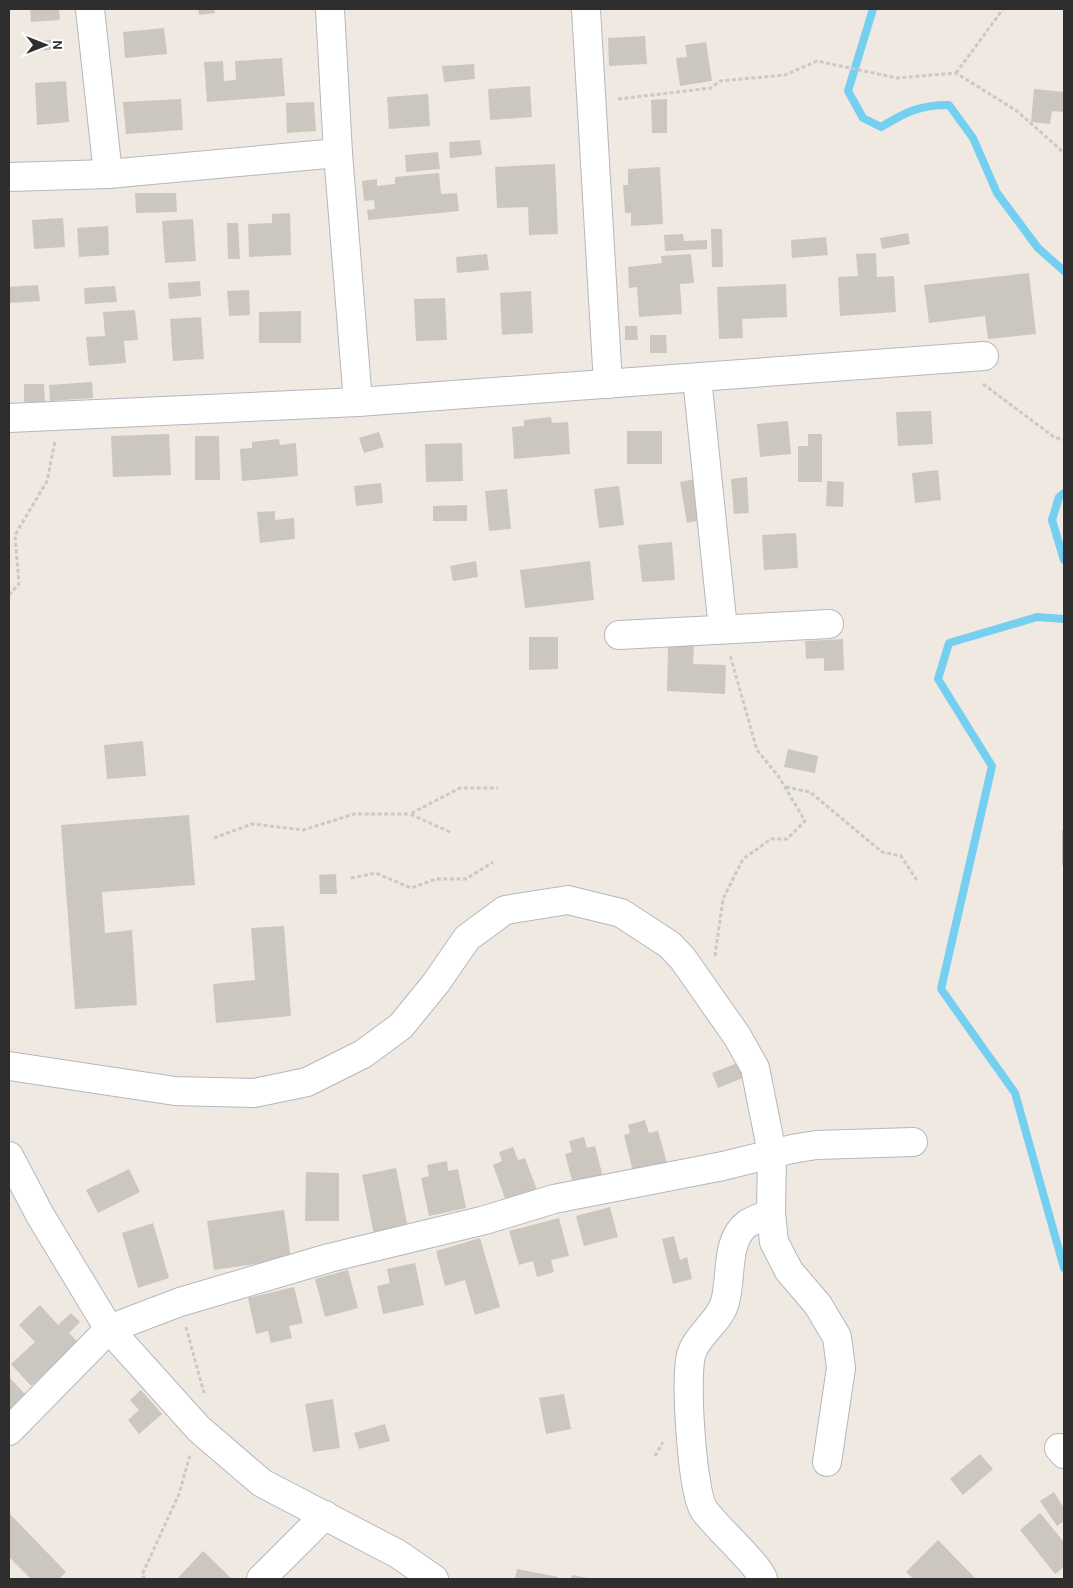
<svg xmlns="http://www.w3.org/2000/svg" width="1073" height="1588" viewBox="0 0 1073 1588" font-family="Karla,sans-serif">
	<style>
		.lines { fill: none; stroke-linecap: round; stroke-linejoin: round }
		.stream { stroke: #75cff0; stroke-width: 8 }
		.building { fill: #cbc7bf }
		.minor-casing { stroke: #b4b7c1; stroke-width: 30 }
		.path { stroke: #c9c9c9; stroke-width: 3; stroke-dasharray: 4 2.5; stroke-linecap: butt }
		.minor { stroke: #fff; stroke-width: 28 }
	</style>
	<rect width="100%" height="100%" fill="#efe9e1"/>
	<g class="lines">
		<g class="stream">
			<path d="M873,9L848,91L863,118L881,127C906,112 919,105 949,105L973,138L997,193L1038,248L1064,271"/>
			<path d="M1064,493L1059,497L1052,520L1064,560"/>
			<path d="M1064,619L1037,617L949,643L938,679L992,766L941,989L1015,1093L1064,1268"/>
		</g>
	</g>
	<g class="building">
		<path d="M30,9H59L60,20L31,22Z"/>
		<path d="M198,9H214L215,13L199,15Z"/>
		<path d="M164,28L167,54L125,58L123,32Z"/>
		<path d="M645,36L647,64L609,66L608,38Z"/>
		<path d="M63,39L64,49L34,51L33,41Z"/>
		<path d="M706,42L712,81L680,86L676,58L687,57L685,45Z"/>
		<path d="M282,58L285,96L207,102L204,62L223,61L224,81L236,80L235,61Z"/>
		<path d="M474,64L475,79L444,82L442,66Z"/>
		<path d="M66,81L69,122L37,125L35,83Z"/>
		<path d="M530,86L532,117L490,120L488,89Z"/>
		<path d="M1034,89L1064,92V112L1052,111L1050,124L1031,122Z"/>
		<path d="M428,94L430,126L389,129L387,97Z"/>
		<path d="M181,99L183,130L126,134L123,102Z"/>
		<path d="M667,99V133H652L651,100Z"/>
		<path d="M314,102L316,131L287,133L286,103Z"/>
		<path d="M480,140L482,155L450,158L449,142Z"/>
		<path d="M438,152L440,169L406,172L405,155Z"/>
		<path d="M555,164L558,234L529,235L528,207L497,208L495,167Z"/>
		<path d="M660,167L663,224L631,226V213H625L623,185H628V169Z"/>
		<path d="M439,173L441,194L457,193L459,211L368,220L367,210L375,209L374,200L364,201L362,181L377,179V186L395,184V177Z"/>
		<path d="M135,193H176L177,212L136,213Z"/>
		<path d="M290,213L291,255L249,257L248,224L272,223V214Z"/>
		<path d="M63,218L65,247L34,249L32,220Z"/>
		<path d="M193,219L196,261L165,263L162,221Z"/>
		<path d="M227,223H238L240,259H228Z"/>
		<path d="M108,226L109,255L79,257L77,228Z"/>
		<path d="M711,229H722L723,267H712Z"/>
		<path d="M908,233L910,244L882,249L880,238Z"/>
		<path d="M683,234L684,241L707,240V249L665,251L664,235Z"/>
		<path d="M826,237L828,255L792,258L791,240Z"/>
		<path d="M876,253L877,277L894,276L896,312L840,316L838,277L858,276L856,254Z"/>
		<path d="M487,254L489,270L457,273L456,257Z"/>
		<path d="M691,254L694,283L680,284L682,314L639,317L637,287L629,288L628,267L662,263L661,256Z"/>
		<path d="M1029,273L1036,334L988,339L985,316L929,323L924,285Z"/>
		<path d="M200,281L201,296L169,299L168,283Z"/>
		<path d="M786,284L787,317L742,319L743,338L719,339L717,287Z"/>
		<path d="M38,285L40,301L9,303V287Z"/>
		<path d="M115,286L117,302L85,304L84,288Z"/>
		<path d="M249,290L250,315L229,316L227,291Z"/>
		<path d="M531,291L533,333L502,335L500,293Z"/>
		<path d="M445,298L447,340L416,341L414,299Z"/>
		<path d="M135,310L138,340L124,341L126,363L89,366L86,337L105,336L103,312Z"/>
		<path d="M301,311V343H259V312Z"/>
		<path d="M201,317L204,359L173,361L170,319Z"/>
		<path d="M625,326H637L638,340H625Z"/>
		<path d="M650,335H666L667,353H650Z"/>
		<path d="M92,382L93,398L50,401L49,385Z"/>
		<path d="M24,384H44L45,402H24Z"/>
		<path d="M931,411L933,444L898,446L896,412Z"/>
		<path d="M551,417L552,423L568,422L570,454L514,459L512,427L524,426V420Z"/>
		<path d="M788,421L791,454L760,457L757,424Z"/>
		<rect x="627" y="431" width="35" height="33"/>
		<path d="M379,432L384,447L364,453L359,438Z"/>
		<path d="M169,434L171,475L113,477L111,436Z"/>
		<path d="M808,434H822V482H798V446H808Z"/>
		<path d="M195,436H219L220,480H195Z"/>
		<path d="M279,439L280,445L296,443L298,476L242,481L240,449L252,448V442Z"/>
		<path d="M462,443L463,481L426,482L425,444Z"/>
		<path d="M938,470L941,500L915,503L912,473Z"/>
		<path d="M747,477L749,513L734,514L731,479Z"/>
		<path d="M695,479L702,520L687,523L680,482Z"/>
		<path d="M827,481L844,482L843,507L826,506Z"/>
		<path d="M381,483L383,503L356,506L354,486Z"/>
		<path d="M619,486L624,525L599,528L594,489Z"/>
		<path d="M507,489L511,529L489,531L485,491Z"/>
		<path d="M467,505V521H433V506Z"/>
		<path d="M275,511V520L294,518L295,539L260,543L257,512Z"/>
		<path d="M796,533L798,568L764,570L762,535Z"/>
		<path d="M672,542L675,580L642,582L638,545Z"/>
		<path d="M476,561L478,577L453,581L450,566Z"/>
		<path d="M590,561L594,600L525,608L520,570Z"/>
		<path d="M529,637H558V669L529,670Z"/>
		<path d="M843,639L844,670L824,671V658L806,659L805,641Z"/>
		<path d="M668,645L694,646L693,664L726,665L725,694L667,691Z"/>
		<path d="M143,741L146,776L107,779L104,745Z"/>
		<path d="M788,749L818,756L815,773L784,767Z"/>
		<path d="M189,815L195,885L102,892L105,933L132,930L137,1005L75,1009L61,825Z"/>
		<rect x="1062" y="830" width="2" height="35"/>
		<path d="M336,874L337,894H320L319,875Z"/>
		<path d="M284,926L291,1016L216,1023L213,984L255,980L251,928Z"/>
		<path d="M740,1062L745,1077L718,1088L712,1073Z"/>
		<path d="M645,1120L649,1133L658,1131L667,1163L633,1172L624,1135L630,1133L628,1125Z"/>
		<path d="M584,1137L587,1148L595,1146L603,1177L573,1184L565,1154L572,1152L569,1141Z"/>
		<path d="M513,1147L518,1160L525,1158L537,1190L506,1201L493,1165L502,1161L499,1152Z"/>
		<path d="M447,1161L448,1171L458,1169L466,1208L429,1216L421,1178L429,1176L427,1165Z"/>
		<path d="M396,1168L408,1228L374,1235L362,1175Z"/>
		<path d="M129,1169L140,1192L98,1213L86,1190Z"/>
		<path d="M306,1172L339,1173V1221H305Z"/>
		<path d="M610,1207L618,1237L584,1246L576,1216Z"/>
		<path d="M284,1210L291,1259L214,1270L207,1221Z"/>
		<path d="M559,1218L569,1256L551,1260L554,1272L537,1277L533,1261L519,1265L509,1231Z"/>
		<path d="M153,1223L169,1278L138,1288L122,1233Z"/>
		<path d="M674,1236L680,1260L687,1257L692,1279L673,1284L662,1239Z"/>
		<path d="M480,1238L500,1307L475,1315L465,1280L445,1286L436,1251Z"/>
		<path d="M415,1263L424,1305L383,1314L377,1286L390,1283L387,1269Z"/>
		<path d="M348,1270L358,1308L325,1317L315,1279Z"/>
		<path d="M294,1287L303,1323L289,1326L292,1338L271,1343L268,1331L256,1334L248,1298Z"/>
		<path d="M40,1305L58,1325L71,1313L80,1322L69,1333L78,1342L31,1386L11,1364L35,1342L19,1325Z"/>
		<path d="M9,1377L25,1394L9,1410Z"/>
		<path d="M141,1390L162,1414L139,1434L128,1420L139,1410L130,1400Z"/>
		<path d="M564,1394L571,1429L546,1434L539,1398Z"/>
		<path d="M333,1399L340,1448L313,1452L305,1404Z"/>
		<path d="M385,1424L390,1441L359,1449L354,1433Z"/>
		<path d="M980,1454L993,1469L963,1495L950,1479Z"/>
		<path d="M1054,1492L1064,1508V1521L1057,1526L1040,1501Z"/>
		<path d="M9,1513L66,1572L59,1579H31L9,1557Z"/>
		<path d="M1040,1513L1064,1542V1567L1055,1574L1020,1530Z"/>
		<path d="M938,1540L975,1578L973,1579H914L906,1572Z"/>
		<path d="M203,1551L231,1578L230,1579H177Z"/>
		<path d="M517,1569L558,1577V1579H515Z"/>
		<path d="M572,1575L588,1578V1579H571Z"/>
	</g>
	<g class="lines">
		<g class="minor-casing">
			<g id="minor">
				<path d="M90,9L108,174"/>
				<path d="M330,9L338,153L358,402"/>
				<path d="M586,9L608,384"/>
				<path d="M9,177L108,174L338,153"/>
				<path d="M697,378L723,629"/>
				<path d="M9,418L358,402L984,356"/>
				<path d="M619,635L829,624"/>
				<path d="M9,1066L175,1091L254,1093L307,1082L363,1054L401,1026L436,983L467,938L505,910L568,900L621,913L670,945L683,959L737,1036L755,1068L772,1153L771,1213L774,1242L789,1271L818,1305L837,1337L841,1368L827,1462"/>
				<path d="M9,1156L40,1215L109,1329L199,1429L262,1483L398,1554L434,1579"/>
				<path d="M9,1431L109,1329L180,1302L329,1258L485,1220L554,1199L723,1166L792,1149L816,1145L913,1142"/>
				<path d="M1059,1448L1064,1454"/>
				<path d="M261,1579L325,1515"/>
				<path d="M763,1579C759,1565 715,1526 704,1510C692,1493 684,1373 692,1352C699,1333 720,1321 725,1302C732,1279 725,1240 747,1224C754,1219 764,1217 771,1213"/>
			</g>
		</g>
		<g class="path">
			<path d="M956,73L1003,9"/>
			<path d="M618,99L711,88L720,81L785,75L817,61L897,78L956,73L1017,111L1064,153"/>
			<path d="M983,384L1054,437L1064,440"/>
			<path d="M9,595L19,584L15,535L47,481L55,441"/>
			<path d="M786,787L810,792L882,852L901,856L918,882"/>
			<path d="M450,832L410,814L460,788H498"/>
			<path d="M214,838L252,824L303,830L354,814H410"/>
			<path d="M351,878L376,873L411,888L436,879H466L493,862"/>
			<path d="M715,956L723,899L743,859L771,839H787L805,821L779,777L757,750L730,655"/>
			<path d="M186,1327L204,1393"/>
			<path d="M655,1456L663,1442"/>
			<path d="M145,1579L142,1575L179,1494L190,1455"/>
		</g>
		<use href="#minor" class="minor"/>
	</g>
	<rect width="1073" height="1588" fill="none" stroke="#2e2e2e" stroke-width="20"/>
	<g transform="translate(45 45) rotate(90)" stroke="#ffffff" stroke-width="4" paint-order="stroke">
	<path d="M0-4L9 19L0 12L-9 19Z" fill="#2e2e2e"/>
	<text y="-8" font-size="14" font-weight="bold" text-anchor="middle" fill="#2e2e2e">N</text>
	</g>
</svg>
